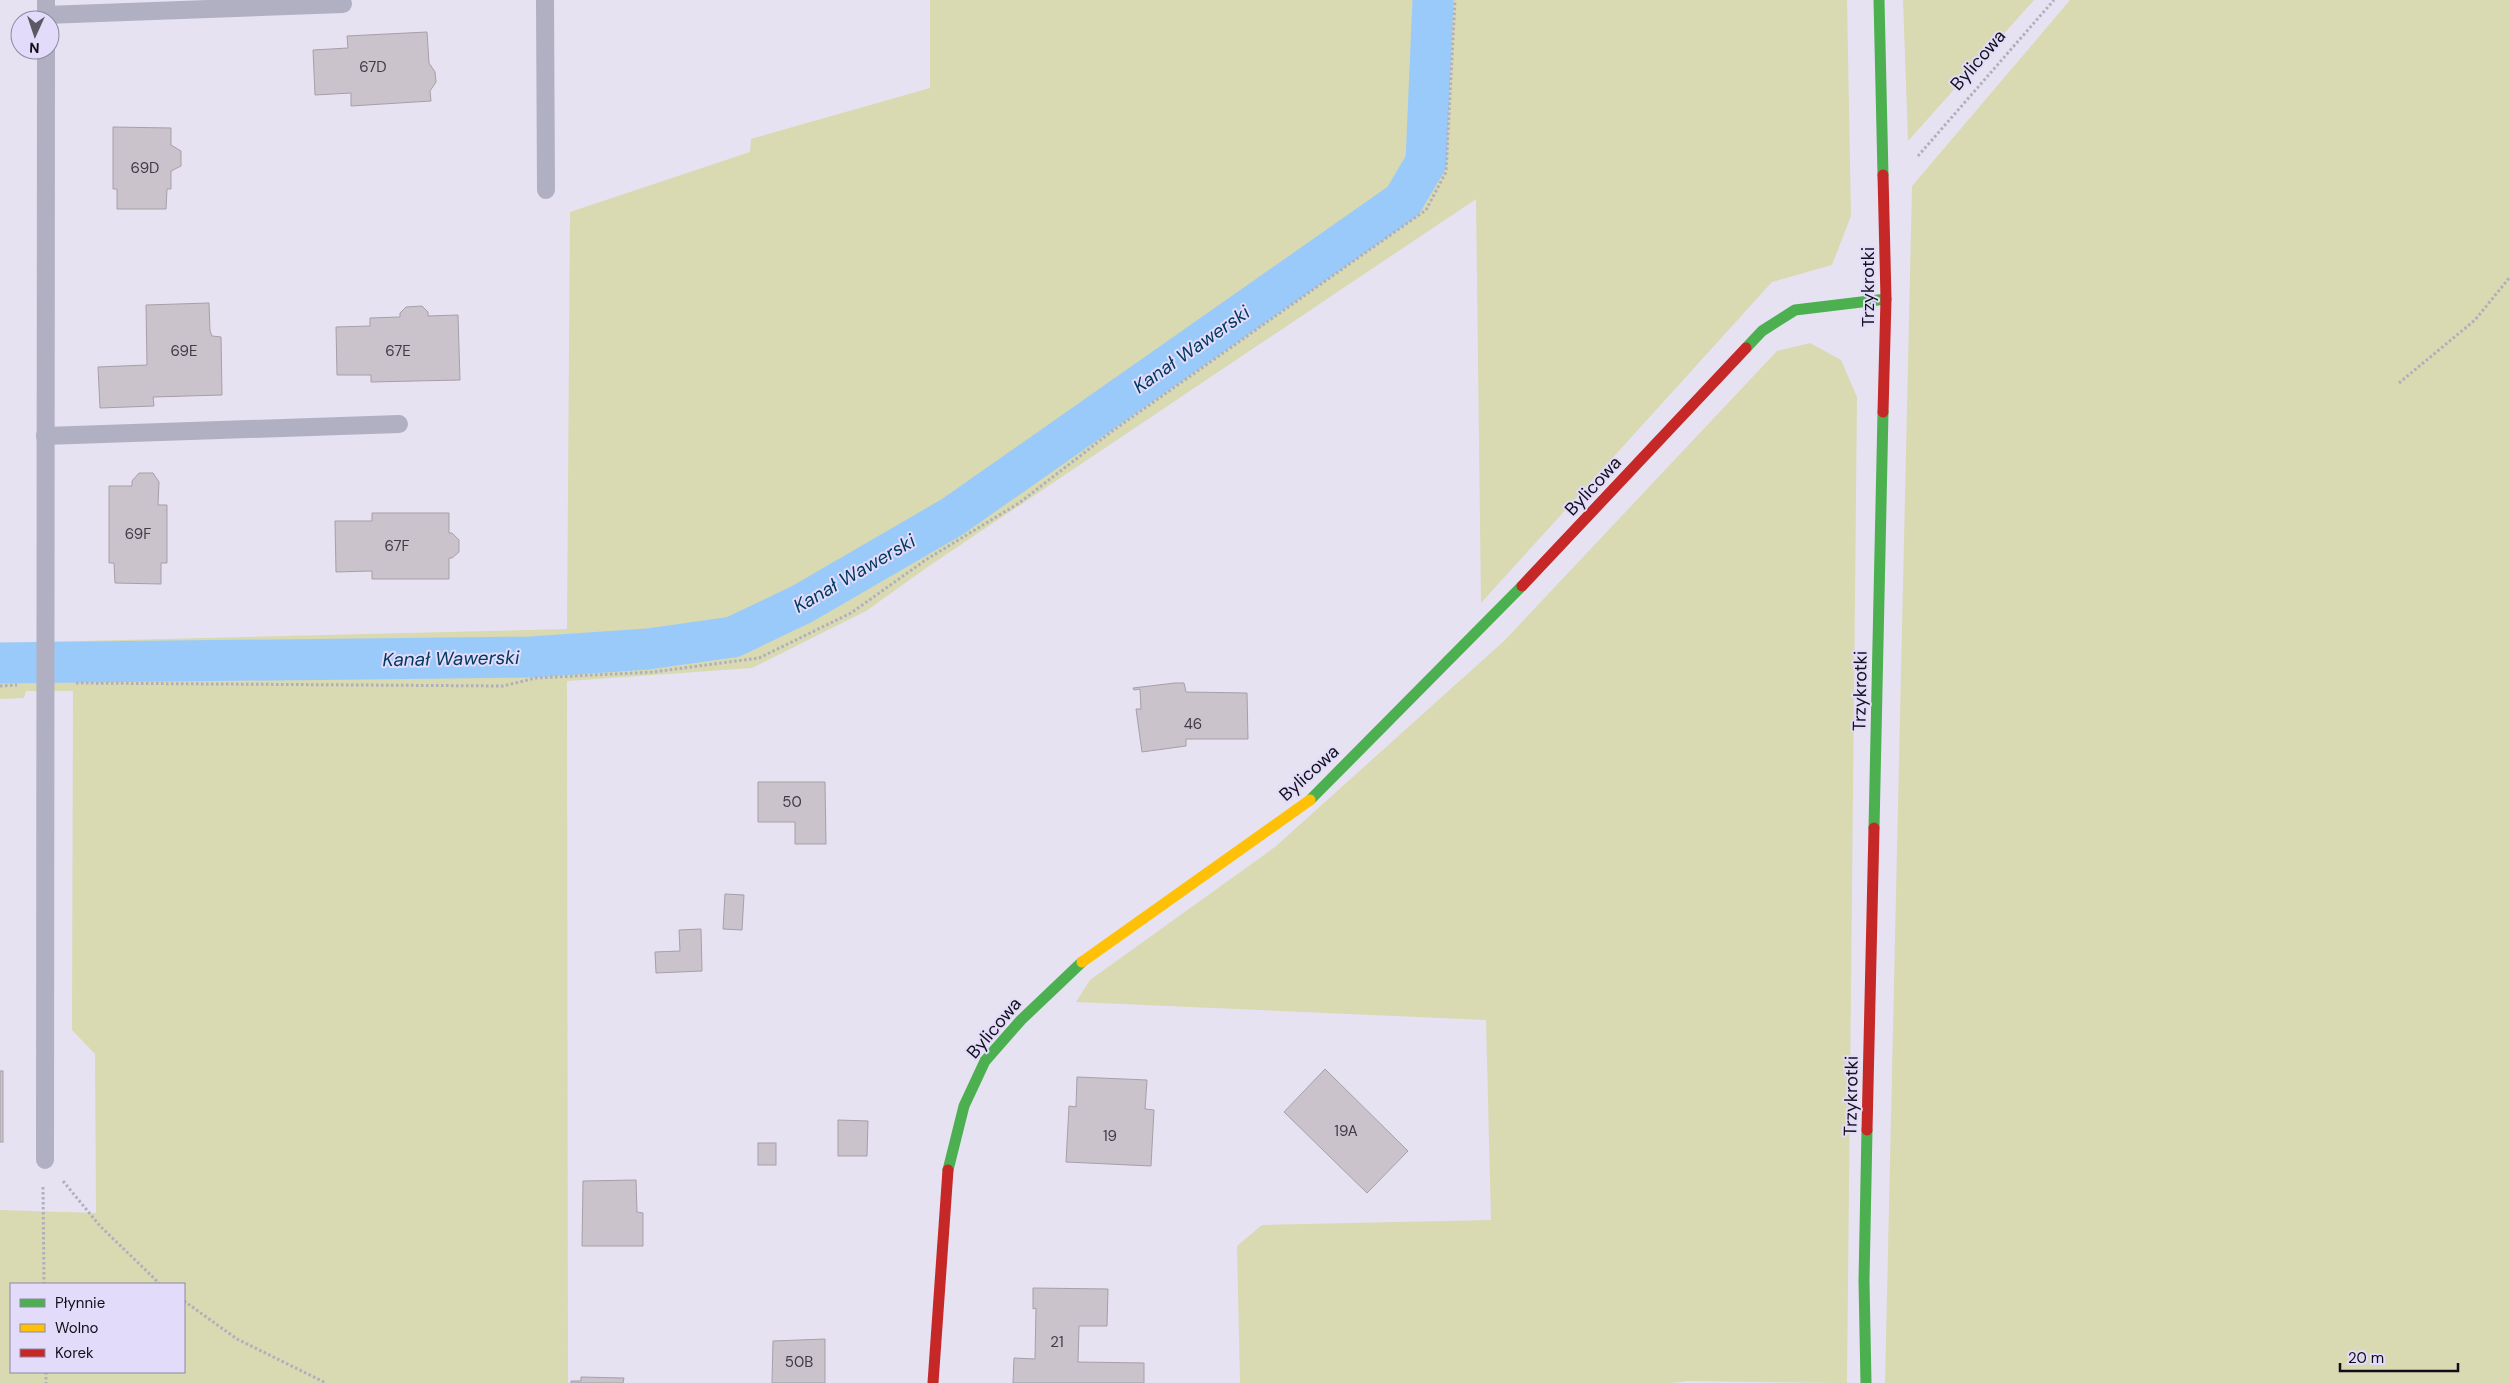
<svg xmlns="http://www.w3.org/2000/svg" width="2510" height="1383" viewBox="0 0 2510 1383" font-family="'DM Sans',sans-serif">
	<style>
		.green { fill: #d9d9b2; fill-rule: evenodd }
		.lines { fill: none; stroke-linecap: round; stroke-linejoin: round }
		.canal { stroke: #9acafa; stroke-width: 41 }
		.building { fill: #cbc3cc; stroke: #a79fa8 }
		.path { stroke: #b0afbd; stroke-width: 3; stroke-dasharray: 2.5 2.5; stroke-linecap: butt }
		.lane { stroke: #b0b0c2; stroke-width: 18 }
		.fast { stroke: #4caf50; stroke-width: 11 }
		.slow { stroke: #ffc107; stroke-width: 11 }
		.jam { stroke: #c62828; stroke-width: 11 }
		.labels { text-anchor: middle; stroke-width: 4; stroke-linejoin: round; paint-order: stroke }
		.number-label { font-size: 15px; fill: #403b45 }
		.street-label { font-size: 18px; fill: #110e18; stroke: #e2dbf9 }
		.water-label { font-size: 19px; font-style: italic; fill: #013a61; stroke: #e2dbf9 }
	</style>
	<rect width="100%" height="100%" fill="#e6e2f2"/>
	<g class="green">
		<path d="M930,0H1847L1851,216L1832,265L1772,282L1481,603L1476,199L929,566L866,611L752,668L567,681L568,1383H0V1210L96,1213L95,1054L72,1030L73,691H26L24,698L0,699V643L567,629L570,212L750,152L751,139L930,88ZM11,1284H184V1372H11Z"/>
		<path d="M1903,0H2034L1908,141Z"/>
		<path d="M2070,0H2510V1383H1885L1912,186Z"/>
		<path d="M1810,343L1841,360L1857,397L1847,1383L1688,1381L1671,1383H1240L1237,1246L1262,1225L1491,1220L1486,1020L1076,1002L1090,980L1275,847L1504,641L1777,351Z"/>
	</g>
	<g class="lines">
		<path class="canal" d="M0,663L531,657L648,649L733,637L802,604L952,517L1403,201L1426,162L1433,0"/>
	</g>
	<g class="building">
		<path d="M427,32L429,63L435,72L436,82L430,91L431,101L351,106V93L315,95L313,50L348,48L347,36Z"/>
		<path d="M113,127L171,128V145L181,151V166L171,171V189H167L166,209H117V189H113Z"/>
		<path d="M209,303L210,331L212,336L221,337L222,395L153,397L154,406L100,408L98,367L147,365L146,305Z"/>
		<path d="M422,306L428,312V316L458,315L460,380L371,382V375H337L336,327L370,326V318L400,317V313L406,307Z"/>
		<path d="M139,473H153L159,482L158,505H167V563H161V584L115,583L114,563H109V486H132V481Z"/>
		<path d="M372,513H449V533H452L459,540V552L452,558H449V579H372V571L336,572L335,521H372Z"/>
		<path d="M1175,683H1184L1186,692L1247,693L1248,739H1186V746L1142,752L1136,709H1141L1140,689L1134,690L1133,688Z"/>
		<path d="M758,782H825L826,844H795V822H758Z"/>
		<path d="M725,894L744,895L742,930L723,929Z"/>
		<path d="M701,929L702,971L656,973L655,952L680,951L679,930Z"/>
		<path d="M1325,1069L1408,1151L1367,1193L1284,1112Z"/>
		<rect x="0" y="1071" width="3" height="71"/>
		<path d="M1077,1077L1147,1080L1145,1109L1154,1110L1151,1166L1066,1162L1069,1106L1076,1107Z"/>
		<path d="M838,1120L868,1121L867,1156H838Z"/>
		<rect x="758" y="1143" width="18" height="22"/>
		<path d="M636,1180L637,1212L643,1213V1246H582L583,1181Z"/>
		<path d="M1033,1288L1108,1289L1107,1326H1079L1078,1362L1144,1363V1383H1013L1014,1358L1035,1359L1036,1308L1033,1309Z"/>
		<path d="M825,1339V1383H772L773,1341Z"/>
		<path d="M581,1377L624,1378L623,1383H571V1381H581Z"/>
	</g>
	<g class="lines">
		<g class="path">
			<path d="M1918,156L2054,0"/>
			<path d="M2399,383L2475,320L2510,277"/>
			<path d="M76,683L503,686L536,678L653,672L759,658L851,613L927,559L1019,503L1111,432L1426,210L1446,172L1455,0"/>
			<path d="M0,686L17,685"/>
			<path d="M63,1181L100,1226L160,1284"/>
			<path d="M43,1187L44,1284"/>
			<path d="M184,1301L237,1339L326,1383"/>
			<path d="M46,1372V1383"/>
		</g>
		<g class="lane">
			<path d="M545,0L546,190"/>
			<path d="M46,15L343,4"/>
			<path d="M46,20V0"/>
			<path d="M45,436L399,424"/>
			<path d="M45,1160L46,50"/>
		</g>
		<g class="fast">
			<path d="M1879,0L1883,175"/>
			<path d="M1746,348L1762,331L1795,310L1886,299"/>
			<path d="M1310,800L1522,586"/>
			<path d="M1874,828L1883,412"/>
			<path d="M948,1170L964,1106L985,1061L1021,1020L1082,962"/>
			<path d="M1866,1383L1864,1281L1867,1130"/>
		</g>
		<path class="slow" d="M1082,962L1310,800"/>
		<g class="jam">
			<path d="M1883,175L1886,299L1883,412"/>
			<path d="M1522,586L1746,348"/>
			<path d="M1867,1130L1874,828"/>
			<path d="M933,1383L948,1170"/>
		</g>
	</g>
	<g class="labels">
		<g class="number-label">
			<text x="373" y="72">67D</text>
			<text x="145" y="173">69D</text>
			<text x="184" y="356">69E</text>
			<text x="398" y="356">67E</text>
			<text x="138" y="539">69F</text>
			<text x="397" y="551">67F</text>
			<text x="1193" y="729">46</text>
			<text x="792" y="807">50</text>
			<text x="1346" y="1136">19A</text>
			<text x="1110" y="1141">19</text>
			<text x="1057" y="1347">21</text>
			<text x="799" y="1367">50B</text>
		</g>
		<g class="street-label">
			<text transform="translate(1978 60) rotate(-49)" y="6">Bylicowa</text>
			<text transform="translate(1868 287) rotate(-90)" y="6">Trzykrotki</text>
			<text transform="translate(1593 486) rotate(-47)" y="6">Bylicowa</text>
			<text transform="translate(1860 691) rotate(-89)" y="6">Trzykrotki</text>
			<text transform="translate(1309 773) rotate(-42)" y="6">Bylicowa</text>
			<text transform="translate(994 1028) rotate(-50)" y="6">Bylicowa</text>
			<text transform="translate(1851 1096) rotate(-89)" y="6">Trzykrotki</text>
		</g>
		<g class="water-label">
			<text transform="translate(1191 349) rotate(-35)" y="7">Kanał Wawerski</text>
			<text transform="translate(854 573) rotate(-30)" y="7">Kanał Wawerski</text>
			<text transform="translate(451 658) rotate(-1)" y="7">Kanał Wawerski</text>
		</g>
	</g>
	<rect x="10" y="1283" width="175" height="90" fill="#e2dbf9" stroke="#8e899f"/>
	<rect x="20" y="1299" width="25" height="8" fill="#4caf50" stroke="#8e899f"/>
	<text x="55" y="1308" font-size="15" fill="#110e18">Płynnie</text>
	<rect x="20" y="1324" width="25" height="8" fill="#ffc107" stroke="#8e899f"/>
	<text x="55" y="1333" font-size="15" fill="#110e18">Wolno</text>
	<rect x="20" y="1349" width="25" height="8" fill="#c62828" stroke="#8e899f"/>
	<text x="55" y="1358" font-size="15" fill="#110e18">Korek</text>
	<g transform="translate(35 35) rotate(183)"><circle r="24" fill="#e2dbf9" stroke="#8e899f"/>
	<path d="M0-4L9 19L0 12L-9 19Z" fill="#5c5864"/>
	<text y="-8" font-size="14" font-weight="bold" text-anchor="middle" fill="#110e18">N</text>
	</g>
	<path d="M2340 1363v8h118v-8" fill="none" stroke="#110e18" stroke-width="2.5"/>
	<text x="2348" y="1363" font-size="15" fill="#110e18" stroke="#e2dbf9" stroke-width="4" paint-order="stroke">20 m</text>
</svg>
